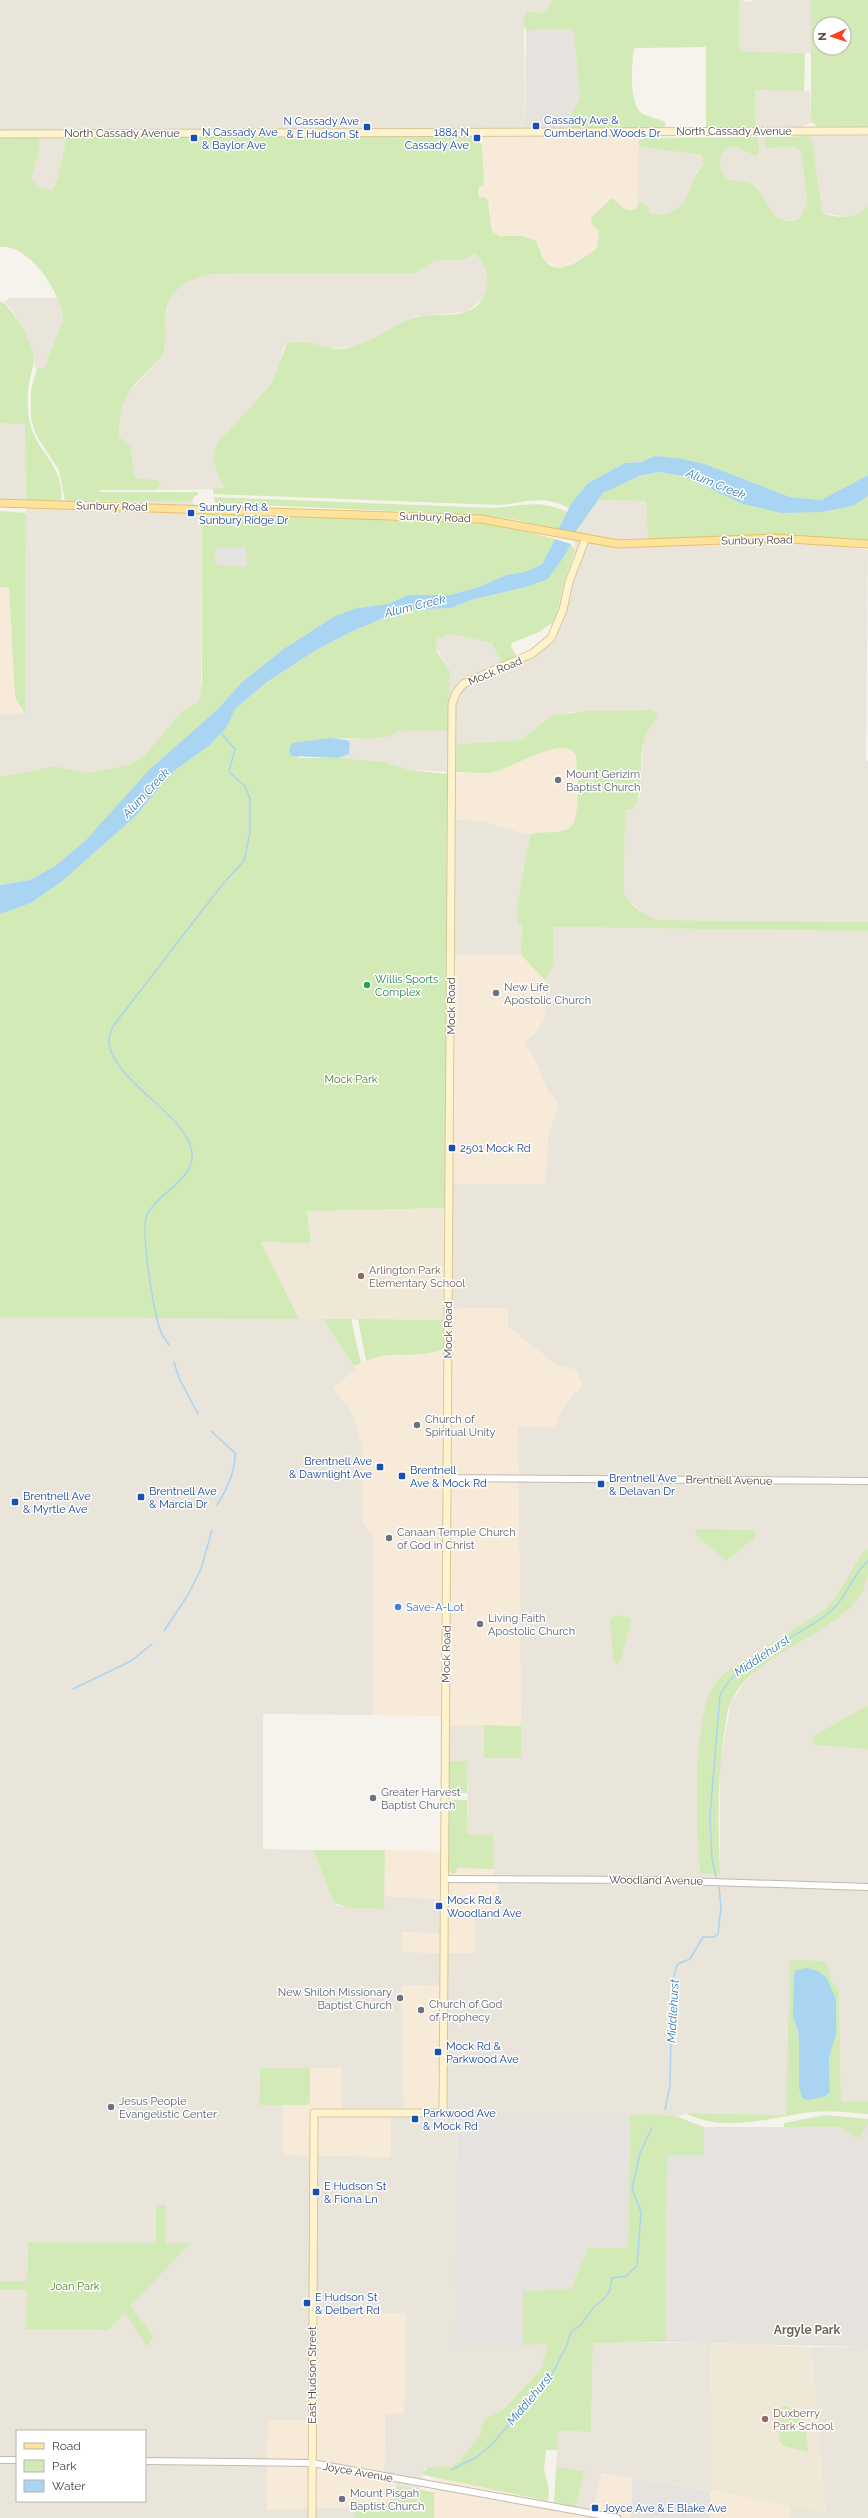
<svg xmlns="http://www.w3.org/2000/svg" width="868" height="2518" viewBox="0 0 868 2518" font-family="Raleway,sans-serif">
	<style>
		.residential { fill: #eae5da; fill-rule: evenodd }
		.commercial { fill: #f7ead8 }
		.industrial { fill: #e6e2dd }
		.education { fill: #efe8d6 }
		.green { fill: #d2eab5; fill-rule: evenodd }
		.parking { fill: #e5e3e0 }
		.water { fill: #a9d4f2 }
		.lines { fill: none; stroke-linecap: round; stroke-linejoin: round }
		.stream { stroke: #a9d4f2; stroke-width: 1.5 }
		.tertiary-casing { stroke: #c2bbae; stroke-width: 8 }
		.secondary-casing { stroke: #d6c79b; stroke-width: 9 }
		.primary-casing { stroke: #e6c16a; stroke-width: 9 }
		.tertiary { stroke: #fff; stroke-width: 6 }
		.secondary { stroke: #fff3cd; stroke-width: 7 }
		.primary { stroke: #ffe39c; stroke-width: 7 }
		.transit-dot { fill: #1a4fb4; stroke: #fff; stroke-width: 1.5 }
		.worship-dot { fill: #6b7280; stroke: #fff; stroke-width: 1.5 }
		.leisure-dot { fill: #2e9e5b; stroke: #fff; stroke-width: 1.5 }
		.education-dot { fill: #8d6e63; stroke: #fff; stroke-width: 1.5 }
		.shop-dot { fill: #3f7fe0; stroke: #fff; stroke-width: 1.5 }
		.labels { text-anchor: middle; stroke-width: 3; stroke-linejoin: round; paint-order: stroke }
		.transit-label { font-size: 11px; fill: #164399; stroke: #fff; text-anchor: start }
		.street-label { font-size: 11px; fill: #4b4439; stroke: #fff }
		.worship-label { font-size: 11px; fill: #5b616d; stroke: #fff; text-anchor: start }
		.leisure-label { font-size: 11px; fill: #27864d; stroke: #fff; text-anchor: start }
		.park-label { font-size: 11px; fill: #4a7f2a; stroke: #fff }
		.education-label { font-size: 11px; fill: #785e54; stroke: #fff; text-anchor: start }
		.shop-label { font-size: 11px; fill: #366cbe; stroke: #fff; text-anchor: start }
		.water-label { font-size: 12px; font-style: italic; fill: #2e7ab2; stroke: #fff }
		.neighbourhood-label { font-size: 12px; font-weight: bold; fill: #6e6250; stroke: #fff }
	</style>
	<rect width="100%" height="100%" fill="#f6f3ec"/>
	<g class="residential">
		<path d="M0,0H551L549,9L546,12H527L524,27L525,129L67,136L57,180L52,190L38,187L31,179L40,147L0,137Z"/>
		<path d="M739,0L751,2L753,0H811V53L739,51Z"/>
		<path d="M755,90L810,91L811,122L801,128L755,129Z"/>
		<path d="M809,136H868V206L863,211L848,217L822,213Z"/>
		<path d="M758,137H767L764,139L766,148L796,147L801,151L807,203L799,219L782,220L775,216L758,191L750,184L732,181L725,176L720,168L721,155L728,148L759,139Z"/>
		<path d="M638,144L640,147L701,155L704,159V164L696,172L687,200L679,209L663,215H654L650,213L648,206L638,202Z"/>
		<path d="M476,253L486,270L488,288L485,297L467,312L417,316L402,322L358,346L328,349L302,341L284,347L277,374L272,383L217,444L224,489L157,490L160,483L157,480L138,478L134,475L131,447L119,436V418L122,403L130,391L163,355L165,349V319L170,300L177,288L194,278L211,274L415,273L436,260H463Z"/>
		<path d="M11,298H59L63,320L44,370L34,367V355L12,309L3,302Z"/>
		<path d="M10,422L25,424L26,500L192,502L202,512L201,697L199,702L182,711L145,755L132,764L87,773L55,766L0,777V714H25L26,500H0V423Z"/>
		<path d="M597,500L646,501L648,540L645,546L758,543H819L868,550L866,760L868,762V922L658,920L647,917L627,899L624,892L625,810L640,796L643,738L651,710L570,712L549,717L522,740L457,744L456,772L409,770L384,762L339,758L349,754L350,743L347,740L388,737L397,732L447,730L450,671L435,646L436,639L442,636L451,634L492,643L502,666L535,649L549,633L555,621L564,582L575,549L574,534Z"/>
		<path d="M448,819L483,821L530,835L517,904L522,926L521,955H447Z"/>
		<path d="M553,927L868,931V1549L863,1552L834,1599L824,1610L725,1673L715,1684L704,1711L700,1742L698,1843L700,1872L720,1874V1764L731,1702L745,1682L760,1666L845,1612L858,1598L868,1576V1705L812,1738L815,1745L868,1749V2101H841L839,1989L832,1981L826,1962L791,1960L786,2115L685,2113L678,2117L630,2115L629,2113H457L454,2345L549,2344L541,2369L505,2408L483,2420L480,2436L458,2462L452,2466L425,2468L419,2490L396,2486V2478L384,2475L385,2414H404L406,2313H312V2420H268L267,2509L354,2507L355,2518H0V2290H27V2329L108,2330L125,2311L147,2347L154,2337L131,2306L189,2243H166V2206L157,2205L156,2243L28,2242L27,2281H0V1317L323,1319L357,1369L333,1388L354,1415L362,1444L363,1523L373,1535V1715L263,1714V1849L313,1850L334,1903L337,1906L383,1909L384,1896L444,1899V1934L402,1932V1952L475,1953V1918L499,1917L498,1880L494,1879L493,1835H467L468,1761H442L443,1725H484V1758H521L518,1427H556L558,1415L572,1396L583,1386L576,1370L558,1366L508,1327L507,1308L445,1309L446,1184H545L548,1135L558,1104L546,1088L536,1062L524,1042L537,1030L546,1012L545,980L553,966ZM697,1529L753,1530L756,1532L755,1538L726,1561L698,1537L696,1531ZM623,1615L631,1619V1623L620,1662L617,1665L613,1661L610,1621L613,1617ZM402,1985L442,1986L444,2113L404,2112ZM260,2068H342V2111L391,2112V2157L283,2154V2104H259ZM17,2431H145V2501H17Z"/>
		<path d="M593,2343H711L713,2491L602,2473L593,2510L576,2507L585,2471L556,2468L558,2431L591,2432Z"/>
		<path d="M811,2347H868V2518H790L791,2506L825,2512Z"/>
	</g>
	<g class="commercial">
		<path d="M639,128L638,202L636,209L632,211L625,210L614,199L592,224L599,231L597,248L580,260L565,267H556L545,260L536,241L523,236H499L492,231L490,205L484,197L479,199L478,188L484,185L482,146L478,141L477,129Z"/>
		<path d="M0,587L9,588L15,697L25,714H0Z"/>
		<path d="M568,747L573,749L576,755L577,816L573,826L567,830L534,833L530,835L483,821L448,819L447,774L493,772L543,751Z"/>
		<path d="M447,955H521L545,980L546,1012L543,1022L524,1042L536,1062L546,1088L558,1104L548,1135L545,1184H446Z"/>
		<path d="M507,1308L508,1327L558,1366L576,1370L583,1386L572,1396L558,1415L556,1427H518L521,1726L443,1725L439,1716L373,1715V1535L363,1523L362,1444L354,1415L333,1388L356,1369L354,1366L375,1357L432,1354L445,1309Z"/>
		<path d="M385,1850L448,1852L457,1868L494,1869V1879H498L499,1917L475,1918V1953L401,1952L402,1932L444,1934V1899L384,1896Z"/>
		<path d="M402,1985L442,1986L444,2113L404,2112Z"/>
		<path d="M310,2068H342V2111L391,2112V2157L283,2155V2104L307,2105L310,2102Z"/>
		<path d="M312,2313H406L404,2414H385L384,2474L396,2478L393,2502H354V2507L267,2510L268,2420H312Z"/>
		<path d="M602,2473L632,2478L631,2518H434V2477L593,2510Z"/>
		<path d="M710,2491L791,2506L790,2518H710Z"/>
	</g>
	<g class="industrial">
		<path d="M571,29L574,34L580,98L570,125L572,128L525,129L526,30Z"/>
		<path d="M457,2113H630L628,2249L588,2248L571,2289L523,2291V2345L454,2346Z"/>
		<path d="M868,2124V2347L666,2342L667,2154L704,2155V2127H840L859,2139Z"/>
		<path d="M632,2478L710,2491V2518H631Z"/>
	</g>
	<g class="education">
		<path d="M446,1208L445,1320L299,1319L261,1242L311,1243L307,1211Z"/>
		<path d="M711,2343L811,2347L825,2513L713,2491Z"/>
	</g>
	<g class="green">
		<path d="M551,0H739V51L805,53L804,91L755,90V129L706,128V47L634,48C632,62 628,106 643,114C649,117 657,119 664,121L666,125L664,128H572L569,119L580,98L574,34L571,29L526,30C522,25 523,17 527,12C541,12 548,16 551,0Z"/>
		<path d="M811,0H868V128H820L811,122ZM820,24H844V48H820Z"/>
		<path d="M38,136L40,147L31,179L38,187L52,190L57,180L67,136H478V141L482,146L484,185L478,188L479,198L484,197L488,200L492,231L499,236H523L536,241C540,249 542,259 548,264C562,276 586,256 597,248L599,231L592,224L591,218L611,199H614C620,205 626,214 636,209L638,202L648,206L650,213C656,216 662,215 668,213C695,203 686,181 704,164L701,155L640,147L638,144L639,140L643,138L758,137L759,152L756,156C749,153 740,147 733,147C719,147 717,168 725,176C732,184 743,180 751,184C771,196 767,228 799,219L807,203L801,151L796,147L766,148L764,139L767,137L809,136L812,139L822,213C837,219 857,219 868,206V475L821,500L790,497L705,464L678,458L655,456L641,462L625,463L588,483L569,508C543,494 525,503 498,505L213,494V489L224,488L213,461L217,444L272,383L287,344C304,336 323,350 340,349C366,347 386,328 410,319C425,313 442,316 458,314C480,311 491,292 486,272C485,266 479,259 476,253L463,260H436L415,273L211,274C184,280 167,290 165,321C164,332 167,344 163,355C136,384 118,393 119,436L131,447L134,475L138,478L157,480L161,483L157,490H100L101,492H198V495L194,496L192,502L65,501L59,470L36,435L31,418V390L37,368L44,369L63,320C62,294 30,244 0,247V137Z"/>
		<path d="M0,301C12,306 33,344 34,357C34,367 30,375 29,384C27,396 27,411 30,423C37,454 65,465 61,501L26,500L25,424L0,423Z"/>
		<path d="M658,472L684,476L714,489L822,512L853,506L868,496V540L759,535L648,540L646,501L597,500C610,483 638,476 658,472Z"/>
		<path d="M213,497L493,508C521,506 540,499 567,512L558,530L517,520L478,515L216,503Z"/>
		<path d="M0,511L26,513L25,714L15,697L9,588L0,587Z"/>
		<path d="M202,512L456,520L496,524L555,539L542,564L525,572L506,575L479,587L450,595H408L388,604L357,608L335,616L285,648L242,682L217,710L86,840L55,866L30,880L0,885V777L55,766L87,773L132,764L145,755L182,711L199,702L202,683Z"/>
		<path d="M571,544L575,549L564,582L555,621L539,632L512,643L511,646L517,658L502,666L492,643L451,634L436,639L437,652L450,671L448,730L397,732L388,737L368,739L331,738L297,758H339L384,762L409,770L447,774L446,1208L307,1211L311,1243L261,1242L299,1319L0,1317V914L31,903L61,882L136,816L170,774L210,745L227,727L235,709L267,682L316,650L355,630L403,610L451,608L471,600L530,586L548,579L564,557Z"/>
		<path d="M651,710L657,714L658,718C630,743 649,777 634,809L625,810L624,892C629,905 644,916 658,920L868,922V931L553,927V966L545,980L521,955L522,926L517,921V904L530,835L534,833C544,832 559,833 568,829C583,823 576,770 576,755C564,733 512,769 493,772C482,774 468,772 456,772L457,744L522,740L549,717L555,715L588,711Z"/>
		<path d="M323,1319H351L361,1363L354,1366Z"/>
		<path d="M358,1319L445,1320V1348C420,1361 391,1349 366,1361Z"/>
		<path d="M697,1529L753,1530L756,1532L755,1538L726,1561L698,1537L695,1531Z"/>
		<path d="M868,1549C868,1557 868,1568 868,1576C857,1633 755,1646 731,1702C726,1712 726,1724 724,1735C717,1781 718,1828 720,1874L700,1873C696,1827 693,1737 709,1695C712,1686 719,1679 725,1673L824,1610L834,1599L863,1552Z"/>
		<path d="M623,1615L631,1619V1623L620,1662L617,1665L613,1661L610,1621L613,1617Z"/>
		<path d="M868,1705V1749L815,1745L812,1742L814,1736Z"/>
		<path d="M484,1725L521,1726V1758H484Z"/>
		<path d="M448,1761H468L467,1793H453L448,1791Z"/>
		<path d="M452,1800H467V1834L493,1835L494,1869L457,1868L456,1873L453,1874L449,1870L448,1803Z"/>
		<path d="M313,1850H385L384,1909L349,1908L334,1903Z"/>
		<path d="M790,1960L826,1961L832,1981L839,1989L841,2101H868V2114C850,2113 831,2110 812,2112C770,2117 726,2134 685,2113L786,2115ZM793,2017L831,2049L829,2057L830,2092L799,2044L798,2030Z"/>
		<path d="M260,2068H310V2102L307,2105H259Z"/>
		<path d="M651,2114L678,2117L704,2127V2155H667L666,2342L593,2343L591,2432L558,2431L557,2450H546L544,2469L549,2489L548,2501L424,2475L423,2472L429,2467L452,2466L458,2462L480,2436L483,2420L505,2408L541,2369L548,2344L523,2345V2291L571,2289L588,2248H628L630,2115Z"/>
		<path d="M824,2115L868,2119V2124L859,2139L840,2127H784V2123Z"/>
		<path d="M156,2205H166V2243H190L131,2306L154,2337L147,2347L125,2312L108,2330L26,2329L27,2290H0V2281H27L28,2242L156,2243Z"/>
		<path d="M786,2406C802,2413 808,2436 808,2452L784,2446L779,2440V2410Z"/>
		<path d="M560,2467L585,2471L576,2507L554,2502L556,2468Z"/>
		<path d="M396,2486L434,2492V2518H355L353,2502H393Z"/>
	</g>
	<path class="parking" d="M215,547L246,548L247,564L244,567L215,565Z"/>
	<g class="water">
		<path d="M655,456L678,458L705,464L790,497L821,500L868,475V496L853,506L822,512L782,513L743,504L684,476L658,472L639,476L603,493L574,534L558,530L571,504L588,483L625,463L641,462Z"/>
		<path d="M555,539L571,544L564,557L548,579L530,586L471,600L451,608L403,610L355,630L316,650L267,682L235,709L227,727L210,745L170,774L136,816L61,882L31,903L0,914V885L30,880L55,866L86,840L149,770L217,710L242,682L285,648L335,616L357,608L388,604L408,595H450L479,587L506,575L525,572L542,564Z"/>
		<path d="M331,738L347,740L350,743L349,754L338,758L291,756L289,751L292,743Z"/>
		<path d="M807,1968L818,1971L827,1978L836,2000V2034L829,2057L830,2092L824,2097L806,2100L802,2097L799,2088V2044L798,2030L793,2017L794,1975L796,1970Z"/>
	</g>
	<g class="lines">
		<g class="stream">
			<path d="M169,1345C167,1341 163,1337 161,1332C154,1314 140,1232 147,1215C158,1192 194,1181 192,1153C189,1116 117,1085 109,1044C108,1039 111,1031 113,1026L222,885L244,861L250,832V799L245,786L229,772L235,749L221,733"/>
			<path d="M174,1362L179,1378L198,1414"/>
			<path d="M211,1431L235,1453C236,1471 227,1489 217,1505"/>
			<path d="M164,1631L188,1595L201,1569L212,1530"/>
			<path d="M73,1689L131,1661L152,1644"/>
			<path d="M716,1876L712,1860L710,1816L720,1695C743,1652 797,1641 832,1610C847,1597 853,1573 868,1561"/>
			<path d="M665,2110L670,2085L672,1984L676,1968L678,1964L690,1959L703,1937H714L718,1934L721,1907L719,1887"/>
			<path d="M451,2470L477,2457L494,2442L550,2378L567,2345L571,2332L580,2326L594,2307L604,2299L610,2290L612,2278L626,2276L637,2266L641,2212L632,2189L640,2153L652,2128"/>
		</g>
		<g class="tertiary-casing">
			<g id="tertiary">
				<path d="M447,1475L456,1478L868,1481"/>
				<path d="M445,1879L651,1880L868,1887"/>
				<path d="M0,2460H17"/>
				<path d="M145,2461L312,2463L617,2518"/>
			</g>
		</g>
		<g class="secondary-casing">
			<g id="secondary">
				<path d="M0,134L868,131"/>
				<path d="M312,2518L314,2113H443L452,704L456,693L463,684L533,653L551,638L563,610L569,582L585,540"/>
			</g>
		</g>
		<g class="primary-casing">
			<path id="primary" d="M0,503L481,519L618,544L775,538L868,544"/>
		</g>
		<use href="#tertiary" class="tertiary"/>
		<use href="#secondary" class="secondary"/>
		<use href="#primary" class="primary"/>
	</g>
	<g class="transit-dot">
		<rect x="532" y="122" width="8" height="8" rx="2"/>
		<rect x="363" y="123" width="8" height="8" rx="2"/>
		<rect x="190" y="134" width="8" height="8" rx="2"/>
		<rect x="473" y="134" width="8" height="8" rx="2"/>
		<rect x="187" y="509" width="8" height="8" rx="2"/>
		<rect x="448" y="1144" width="8" height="8" rx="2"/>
		<rect x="376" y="1463" width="8" height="8" rx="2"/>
		<rect x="398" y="1472" width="8" height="8" rx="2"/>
		<rect x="597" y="1480" width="8" height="8" rx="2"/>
		<rect x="137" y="1493" width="8" height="8" rx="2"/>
		<rect x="11" y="1498" width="8" height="8" rx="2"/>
		<rect x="435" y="1902" width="8" height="8" rx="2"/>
		<rect x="434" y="2048" width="8" height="8" rx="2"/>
		<rect x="411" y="2115" width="8" height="8" rx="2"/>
		<rect x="312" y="2188" width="8" height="8" rx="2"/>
		<rect x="303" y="2299" width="8" height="8" rx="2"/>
		<rect x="591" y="2504" width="8" height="8" rx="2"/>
	</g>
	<g class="worship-dot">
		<circle cx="558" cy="780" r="4"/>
		<circle cx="496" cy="993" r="4"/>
		<circle cx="417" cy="1425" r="4"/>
		<circle cx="389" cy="1538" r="4"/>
		<circle cx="480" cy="1624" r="4"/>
		<circle cx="373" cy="1798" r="4"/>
		<circle cx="400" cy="1998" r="4"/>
		<circle cx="421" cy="2010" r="4"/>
		<circle cx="111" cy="2107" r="4"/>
		<circle cx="342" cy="2499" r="4"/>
	</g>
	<circle class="leisure-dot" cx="367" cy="985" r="4"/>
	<g class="education-dot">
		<circle cx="361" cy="1276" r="4"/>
		<circle cx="765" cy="2419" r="4"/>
	</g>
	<circle class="shop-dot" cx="398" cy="1607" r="4"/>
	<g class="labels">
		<g class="transit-label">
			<text x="544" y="124">Cassady Ave &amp;<tspan x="544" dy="13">Cumberland Woods Dr</tspan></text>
			<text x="359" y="125" text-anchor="end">N Cassady Ave<tspan x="359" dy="13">&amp; E Hudson St</tspan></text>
			<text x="202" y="136">N Cassady Ave<tspan x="202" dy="13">&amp; Baylor Ave</tspan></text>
			<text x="469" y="136" text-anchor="end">1884 N<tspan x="469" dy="13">Cassady Ave</tspan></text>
			<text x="199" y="511">Sunbury Rd &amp;<tspan x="199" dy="13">Sunbury Ridge Dr</tspan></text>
			<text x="460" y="1152">2501 Mock Rd</text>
			<text x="372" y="1465" text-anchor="end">Brentnell Ave<tspan x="372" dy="13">&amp; Dawnlight Ave</tspan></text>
			<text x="410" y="1474">Brentnell<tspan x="410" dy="13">Ave &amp; Mock Rd</tspan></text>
			<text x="609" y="1482">Brentnell Ave<tspan x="609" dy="13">&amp; Delavan Dr</tspan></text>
			<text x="149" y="1495">Brentnell Ave<tspan x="149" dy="13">&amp; Marcia Dr</tspan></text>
			<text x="23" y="1500">Brentnell Ave<tspan x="23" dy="13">&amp; Myrtle Ave</tspan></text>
			<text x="447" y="1904">Mock Rd &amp;<tspan x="447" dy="13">Woodland Ave</tspan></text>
			<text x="446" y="2050">Mock Rd &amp;<tspan x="446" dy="13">Parkwood Ave</tspan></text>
			<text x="423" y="2117">Parkwood Ave<tspan x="423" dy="13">&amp; Mock Rd</tspan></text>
			<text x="324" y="2190">E Hudson St<tspan x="324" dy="13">&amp; Fiona Ln</tspan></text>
			<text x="315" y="2301">E Hudson St<tspan x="315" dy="13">&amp; Delbert Rd</tspan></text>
			<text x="603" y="2512">Joyce Ave &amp; E Blake Ave</text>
		</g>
		<g class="street-label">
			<text x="734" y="135">North Cassady Avenue</text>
			<text x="122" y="137">North Cassady Avenue</text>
			<text transform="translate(112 506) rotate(1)" y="4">Sunbury Road</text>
			<text transform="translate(435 517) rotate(2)" y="4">Sunbury Road</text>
			<text transform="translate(757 540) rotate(-1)" y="4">Sunbury Road</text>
			<text transform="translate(495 671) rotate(-23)" y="4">Mock Road</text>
			<text transform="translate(451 1006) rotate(-90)" y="4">Mock Road</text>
			<text transform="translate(448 1330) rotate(-90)" y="4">Mock Road</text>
			<text transform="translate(729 1480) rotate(1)" y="4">Brentnell Avenue</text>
			<text transform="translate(446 1654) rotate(-89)" y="4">Mock Road</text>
			<text transform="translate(656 1880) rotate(1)" y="4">Woodland Avenue</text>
			<text transform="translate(312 2375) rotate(-90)" y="4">East Hudson Street</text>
			<text transform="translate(358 2472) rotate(10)" y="4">Joyce Avenue</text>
		</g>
		<g class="worship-label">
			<text x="566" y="778">Mount Gerizim<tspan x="566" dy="13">Baptist Church</tspan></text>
			<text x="504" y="991">New Life<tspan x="504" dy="13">Apostolic Church</tspan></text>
			<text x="425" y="1423">Church of<tspan x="425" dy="13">Spiritual Unity</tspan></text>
			<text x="397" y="1536">Canaan Temple Church<tspan x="397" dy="13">of God in Christ</tspan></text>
			<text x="488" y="1622">Living Faith<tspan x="488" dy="13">Apostolic Church</tspan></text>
			<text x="381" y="1796">Greater Harvest<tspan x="381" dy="13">Baptist Church</tspan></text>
			<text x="392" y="1996" text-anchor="end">New Shiloh Missionary<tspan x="392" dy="13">Baptist Church</tspan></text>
			<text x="429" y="2008">Church of God<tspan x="429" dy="13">of Prophecy</tspan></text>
			<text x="119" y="2105">Jesus People<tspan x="119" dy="13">Evangelistic Center</tspan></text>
			<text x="350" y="2497">Mount Pisgah<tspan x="350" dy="13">Baptist Church</tspan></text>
		</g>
		<g class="leisure-label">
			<text x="375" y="983">Willis Sports<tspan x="375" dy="13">Complex</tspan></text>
		</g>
		<g class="park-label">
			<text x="351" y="1083">Mock Park</text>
			<text x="75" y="2290">Joan Park</text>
		</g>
		<g class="education-label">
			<text x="369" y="1274">Arlington Park<tspan x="369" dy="13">Elementary School</tspan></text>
			<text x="773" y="2417">Duxberry<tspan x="773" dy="13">Park School</tspan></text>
		</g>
		<g class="shop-label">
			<text x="406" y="1611">Save-A-Lot</text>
		</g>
		<g class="water-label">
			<text transform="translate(716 484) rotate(22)" y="4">Alum Creek</text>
			<text transform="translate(415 606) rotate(-14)" y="4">Alum Creek</text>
			<text transform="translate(146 793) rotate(-47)" y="4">Alum Creek</text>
			<text transform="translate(762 1656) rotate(-34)" y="4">Middlehurst</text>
			<text transform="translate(673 2011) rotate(-87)" y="4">Middlehurst</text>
			<text transform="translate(530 2399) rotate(-50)" y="4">Middlehurst</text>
		</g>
		<g class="neighbourhood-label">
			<text x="807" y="2334">Argyle Park</text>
		</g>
	</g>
	<rect x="16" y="2430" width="130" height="72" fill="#ffffff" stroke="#b7b4b0"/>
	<rect x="24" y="2443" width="20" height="6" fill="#ffe39c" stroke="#b7b4b0"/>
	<text x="52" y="2450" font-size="12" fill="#4b4439">Road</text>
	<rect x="24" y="2460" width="20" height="12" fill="#d2eab5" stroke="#b7b4b0"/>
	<text x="52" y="2470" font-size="12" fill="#4b4439">Park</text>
	<rect x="24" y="2480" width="20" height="12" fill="#a9d4f2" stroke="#b7b4b0"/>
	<text x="52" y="2490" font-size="12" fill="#4b4439">Water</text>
	<g transform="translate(832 36) rotate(267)"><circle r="19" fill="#ffffff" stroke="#b7b4b0"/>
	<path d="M0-3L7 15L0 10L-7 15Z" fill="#fc3f1d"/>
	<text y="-6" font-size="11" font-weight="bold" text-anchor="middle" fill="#4b4439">N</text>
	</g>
</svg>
